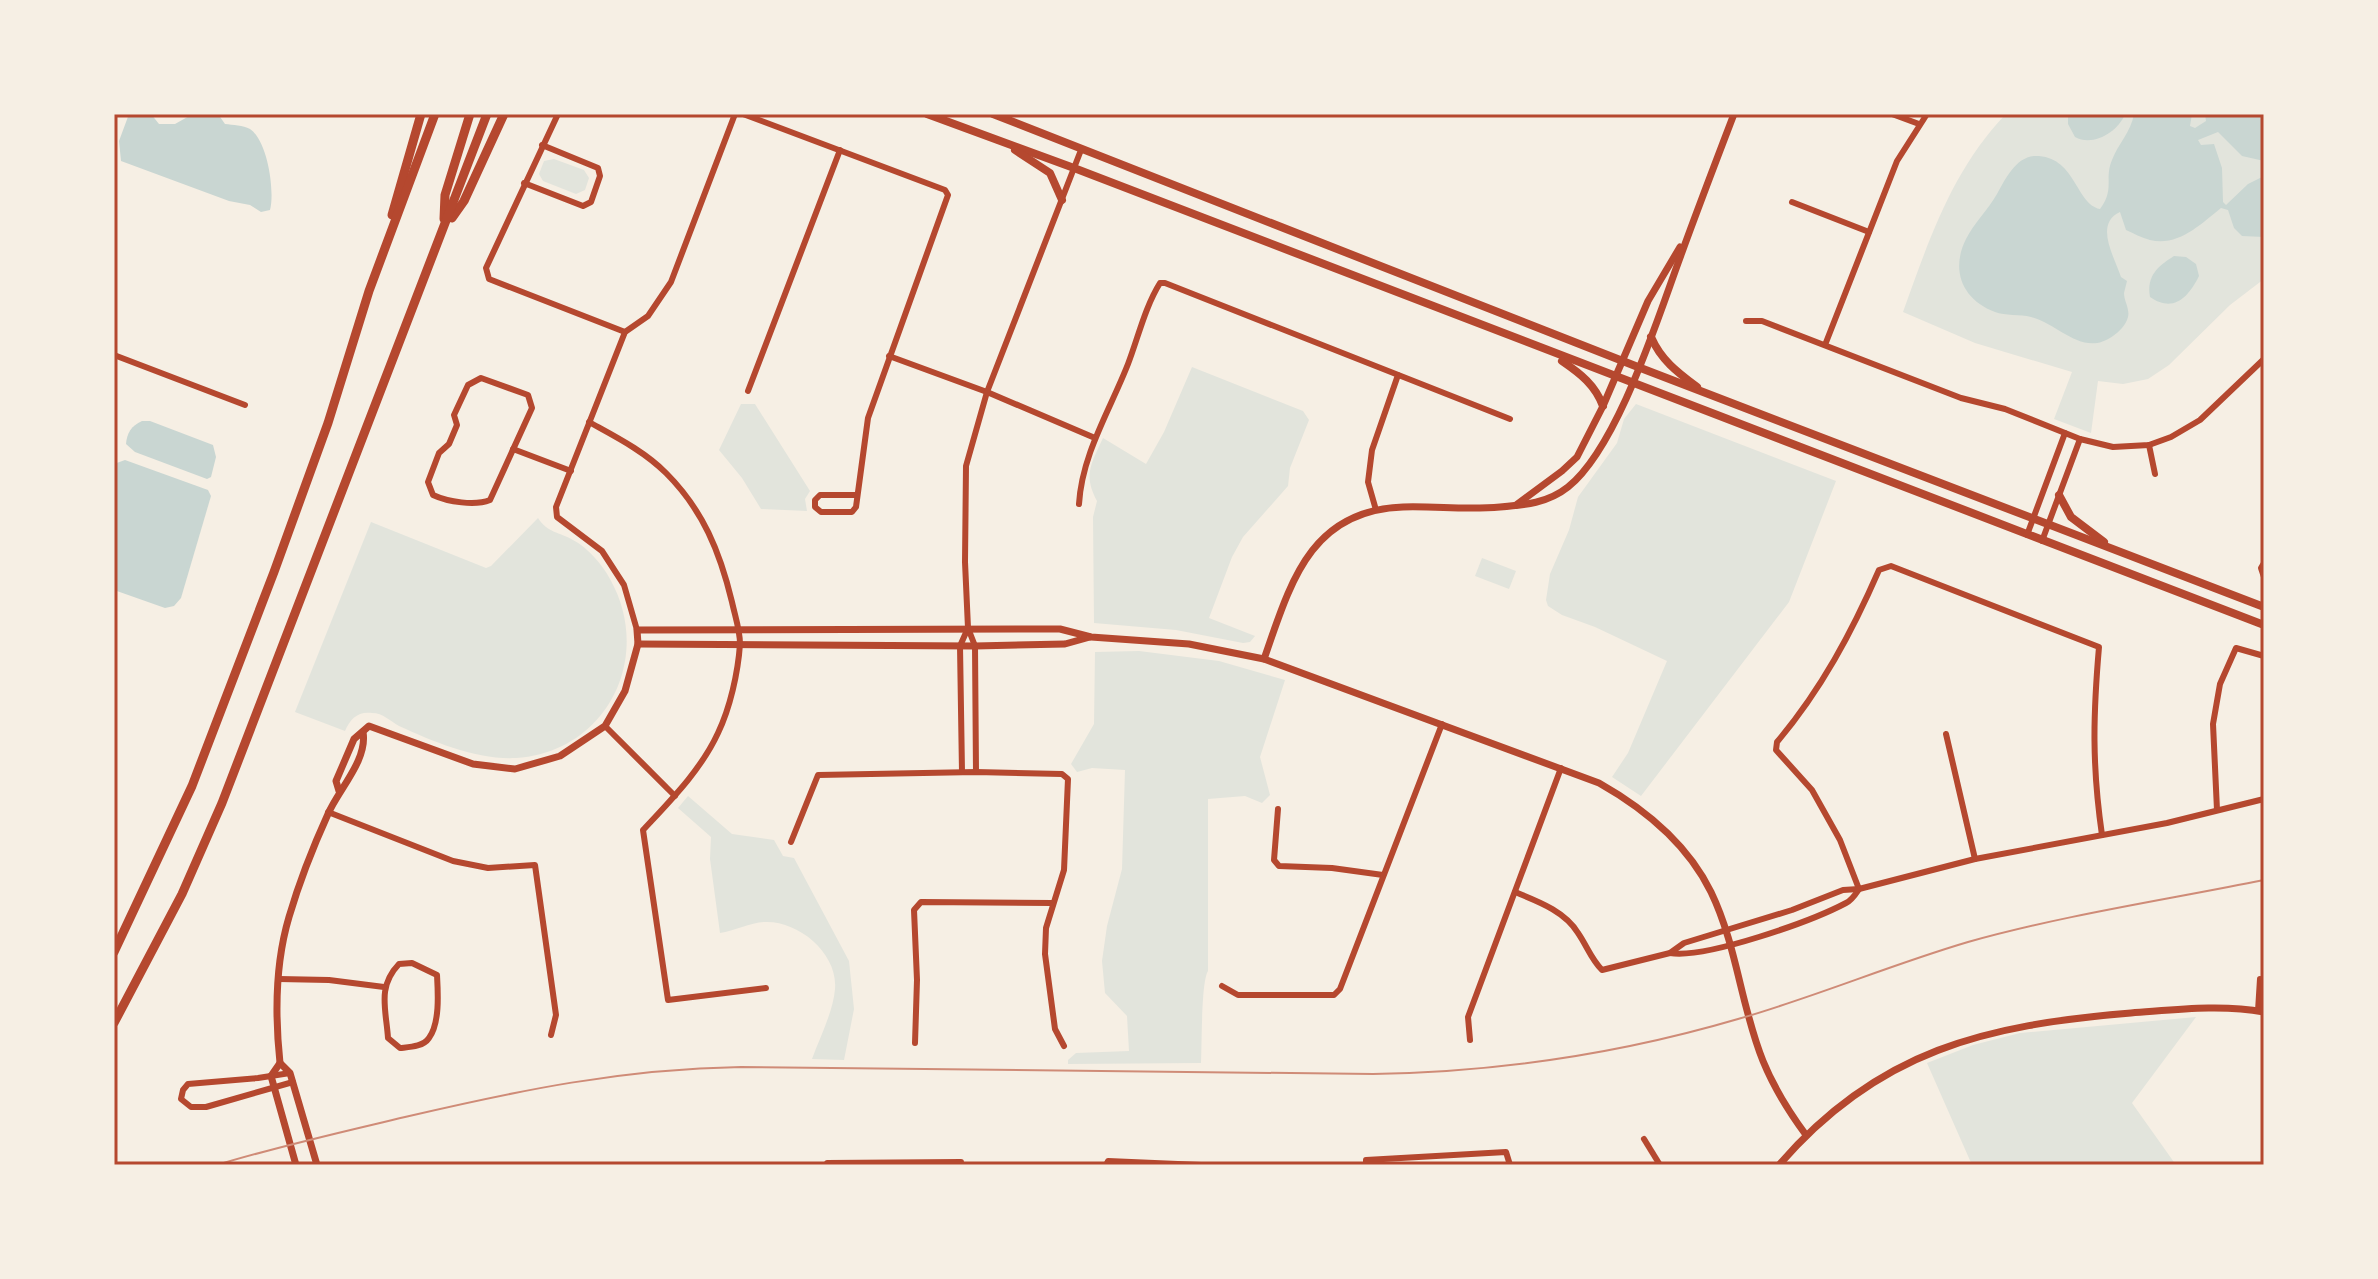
<svg xmlns="http://www.w3.org/2000/svg" width="2378" height="1279" viewBox="0 0 2378 1279" font-family="Barlow,sans-serif">
	<style>
		.green { fill: #e2e4dc }
		.water { fill: #c9d6d2 }
		.lines { fill: none; stroke-linecap: round; stroke-linejoin: round }
		.minor { stroke: #b5482f; stroke-width: 6 }
		.tertiary { stroke: #b5482f; stroke-width: 7 }
		.secondary { stroke: #b5482f; stroke-width: 8 }
		.primary { stroke: #b5482f; stroke-width: 9 }
		.tram { stroke: #cf8b77; stroke-width: 2 }
		.neatline { fill: none; stroke: #b5482f; stroke-width: 3 }
	</style>
	<rect width="100%" height="100%" fill="#f6efe4"/>
	<g class="green">
		<path d="M2006,114H2264V279L2230,305L2169,365L2148,379L2123,384L2098,381L2091,433L2054,419L2072,372L1975,343L1903,312C1929,240 1952,170 2006,114Z"/>
		<path d="M554,159L584,170L589,178L585,190L576,194L543,181L539,174L544,161Z"/>
		<path d="M1192,367L1303,411L1309,420L1290,468L1288,486L1243,537L1232,557L1209,618L1255,636L1250,642L1243,643L1176,630L1094,623L1093,517L1097,501C1083,475 1091,464 1103,438L1146,464L1164,432Z"/>
		<path d="M741,404H755L810,491L805,499L807,511L761,509L742,478L719,450Z"/>
		<path d="M1636,404L1836,481L1789,602L1641,796L1612,777L1628,753L1667,661L1595,627L1562,615L1548,606L1546,600L1550,574L1569,530L1578,497L1617,443L1624,419Z"/>
		<path d="M538,518C548,533 559,532 573,540C588,548 602,564 610,579C654,657 607,752 516,758C477,760 434,742 399,726C390,721 383,713 372,713C358,711 350,719 345,731L295,712L371,522L486,568L491,566Z"/>
		<path d="M1482,558L1516,571L1509,589L1475,576Z"/>
		<path d="M1139,651L1219,661L1285,680L1260,757L1270,795L1262,803L1245,796L1208,799V971C1201,982 1202,1045 1201,1063L1068,1064V1060L1076,1053L1129,1051L1127,1016L1105,993L1102,961L1107,926L1122,869L1125,770L1092,768L1077,772L1071,764L1094,724L1095,652Z"/>
		<path d="M688,796L732,834L774,840L783,856L794,858L849,961L854,1009L844,1060L812,1059C820,1037 833,1012 835,989C838,954 800,922 767,922C753,921 735,931 720,933L710,859L711,837L678,808Z"/>
		<path d="M2196,1017L2132,1103L2176,1165H1972L1927,1063L1973,1045L2020,1033Z"/>
	</g>
	<g class="water">
		<path d="M129,114H151L159,124H175L191,115L218,114L225,124C233,125 243,125 250,129C268,141 275,192 270,210L261,212L250,205L229,201L121,161L119,141Z"/>
		<path d="M2125,114C2118,132 2093,147 2075,137L2068,124V114Z"/>
		<path d="M2134,114H2192L2190,126L2195,128L2206,121L2205,114H2264V161L2242,156L2218,132L2198,140L2201,145L2214,144L2222,168L2223,202L2226,205L2248,184L2264,176V237L2242,236L2234,228L2228,210L2221,208C2201,224 2178,247 2150,240C2142,238 2133,233 2126,230L2120,212C2094,224 2114,256 2121,277L2127,281C2126,285 2125,289 2124,293C2124,301 2130,309 2128,317C2126,325 2119,332 2113,336C2083,358 2059,324 2031,317C2020,314 2005,316 1995,312C1963,300 1950,271 1966,239C1974,223 1988,210 1997,194C2006,178 2017,154 2039,156C2076,159 2076,204 2100,209C2115,189 2104,179 2112,160C2118,144 2131,132 2134,114Z"/>
		<path d="M2174,256L2186,257L2196,264L2199,276C2188,298 2173,313 2150,297C2146,276 2158,266 2174,256Z"/>
		<path d="M142,421H150L213,445L216,457L211,477L207,479L135,452L126,444C127,433 131,426 142,421Z"/>
		<path d="M125,460L208,490L211,496L181,598L174,606L165,608L114,590V464Z"/>
	</g>
	<g class="lines">
		<g class="minor">
			<path d="M558,114L486,268L489,279L625,332"/>
			<path d="M743,114L945,190L948,195L868,418L856,507L852,512H821L815,507V500L820,495H856"/>
			<path d="M1892,114L1919,124"/>
			<path d="M524,183L583,206L591,202L600,176L598,168L542,145"/>
			<path d="M1792,202L1869,232"/>
			<path d="M1746,321H1762L1961,398L2005,409L2080,439L2113,447L2149,445L2171,437L2200,420L2264,359"/>
			<path d="M1825,345L1897,161L1927,114"/>
			<path d="M114,355L245,405"/>
			<path d="M889,356L987,392L1095,438"/>
			<path d="M481,378L528,395L532,408L490,500C475,506 448,502 433,495L428,482L439,453L449,444L457,425L454,415L468,385Z"/>
			<path d="M748,391L840,150"/>
			<path d="M589,422C616,437 644,451 666,473C703,510 720,552 732,602C735,616 740,630 740,644C738,673 730,708 718,733C701,770 670,801 643,830L668,1000L766,988"/>
			<path d="M2149,445L2155,474"/>
			<path d="M513,449L571,471"/>
			<path d="M1079,504C1082,454 1110,410 1128,364C1138,338 1145,307 1160,283H1165L1510,419"/>
			<path d="M1376,510L1368,482L1372,450L1398,375"/>
			<path d="M2027,535L2065,433"/>
			<path d="M2042,541L2080,439"/>
			<path d="M2264,563L2261,568L2264,577"/>
			<path d="M637,630L624,585L602,551L557,517L556,507L625,332L648,316L671,282L735,114"/>
			<path d="M605,726L675,796"/>
			<path d="M1946,734L1975,859"/>
			<path d="M962,772L960,646L968,628"/>
			<path d="M976,772L975,646L968,628L965,562L966,466L987,392L1081,150"/>
			<path d="M1278,809L1274,860L1279,866L1332,868L1383,875"/>
			<path d="M2217,810L2213,724L2220,684L2236,648L2264,656"/>
			<path d="M328,812L453,861L488,868L535,865L556,1015L551,1035"/>
			<path d="M791,842L818,775L976,772L1062,774L1068,779L1064,870L1046,928L1045,954L1055,1029L1064,1046"/>
			<path d="M1859,889L1840,840L1812,790L1776,750L1777,742C1821,690 1852,632 1879,570L1891,566L2099,647C2093,716 2092,766 2102,835"/>
			<path d="M1515,892C1537,901 1565,911 1578,933C1587,946 1591,959 1602,970L1670,953L1684,943L1792,910L1843,890L1859,889L1975,859L2167,823L2264,799"/>
			<path d="M1670,953C1706,959 1812,921 1846,903C1852,900 1855,895 1859,889"/>
			<path d="M412,963L437,975C438,993 440,1023 429,1038C423,1047 409,1047 400,1048L388,1038C386,1009 377,987 399,964Z"/>
			<path d="M279,979L329,980L384,987"/>
			<path d="M1222,986L1238,995H1334L1340,989L1442,724"/>
			<path d="M2258,1011L2260,979"/>
			<path d="M1470,1040L1468,1017L1561,768"/>
			<path d="M915,1043L917,980L914,910L921,902L1052,903"/>
			<path d="M290,1073L258,1078L188,1084L183,1090L181,1099L191,1107H206L293,1082"/>
			<path d="M1644,1139L1660,1165"/>
			<path d="M826,1165L827,1163L961,1162L960,1165"/>
			<path d="M1106,1165L1108,1161L1201,1165"/>
			<path d="M1366,1165V1160L1506,1152L1510,1165"/>
		</g>
		<g class="tertiary">
			<path d="M1516,505L1562,471L1577,457L1603,406L1648,301L1680,247"/>
			<path d="M638,644L975,646L1065,644L1090,637"/>
			<path d="M1264,659C1290,585 1309,510 1403,507C1436,506 1467,510 1500,507C1525,505 1548,503 1568,487C1618,447 1658,317 1681,255C1698,208 1716,161 1734,114"/>
			<path d="M339,791L336,781L354,739L369,726L473,764L515,769L560,756L605,726L625,691L638,644L637,630L1060,629L1091,637L1189,644L1264,659L1599,783C1645,809 1687,843 1711,892C1737,946 1741,1007 1763,1061C1774,1088 1789,1112 1806,1135"/>
			<path d="M280,1063L290,1073L317,1165"/>
			<path d="M296,1165L271,1076L280,1063C275,1016 275,964 289,917C299,883 313,847 328,814C338,790 368,760 363,732"/>
			<path d="M1779,1165C1878,1050 1986,1025 2131,1013C2174,1010 2220,1004 2264,1012"/>
		</g>
		<g class="secondary">
			<path d="M927,114L1074,168L2264,625"/>
			<path d="M993,114L1638,367L2264,607"/>
			<path d="M1015,150L1050,173L1062,200"/>
			<path d="M1651,337C1661,360 1677,372 1697,387"/>
			<path d="M1562,361C1581,374 1595,385 1603,406"/>
			<path d="M2059,495L2071,517L2104,542"/>
		</g>
		<g class="primary">
			<path d="M392,215L421,114"/>
			<path d="M452,218L464,201L504,114"/>
			<path d="M444,219L445,195L470,114"/>
			<path d="M114,952L192,786L274,572L328,423L369,291L435,114"/>
			<path d="M114,1023L182,894L222,803L487,114"/>
		</g>
		<path class="tram" d="M217,1165C279,1146 342,1132 405,1117C521,1090 621,1069 741,1067L1373,1074C1496,1072 1619,1054 1738,1019C1815,997 1890,965 1968,942C2064,915 2165,900 2264,880"/>
	</g>
	<rect width="2378" height="1279" fill="none" stroke="#f6efe4" stroke-width="232"/>
	<rect x="116" y="116" width="2146" height="1047" class="neatline"/>
</svg>
